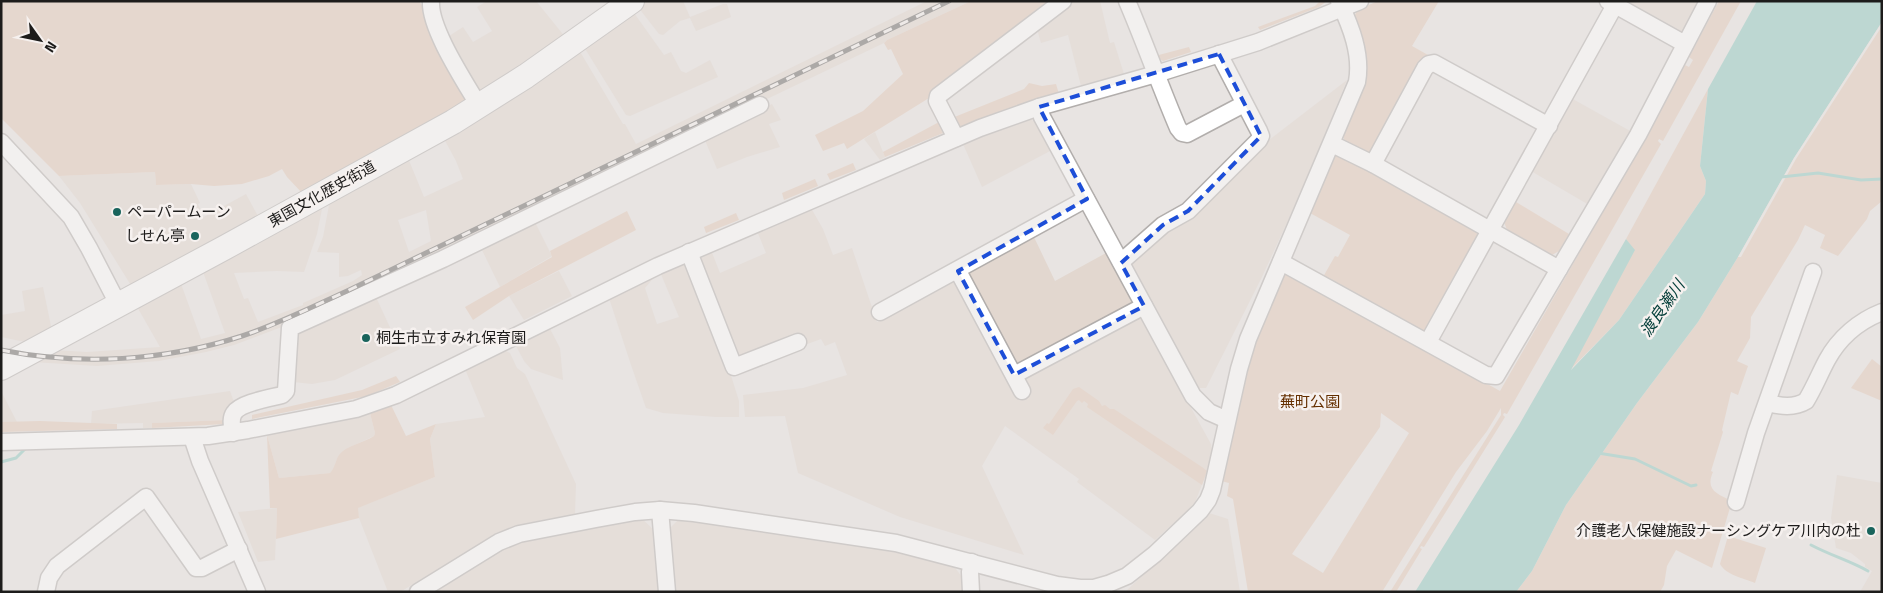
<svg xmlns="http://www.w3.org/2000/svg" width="1883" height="593" viewBox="0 0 1883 593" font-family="'Titillium Web','Noto Sans JP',sans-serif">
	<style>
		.built { fill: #e2d7cf; fill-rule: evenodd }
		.green { fill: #e3c8b6; fill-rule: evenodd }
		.water { fill: #8bc8bf }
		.pier { fill: #e8e4e2 }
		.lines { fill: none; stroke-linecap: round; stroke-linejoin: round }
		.stream { stroke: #8bc8bf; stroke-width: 3 }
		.minor-casing { stroke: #b2aeac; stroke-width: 19 }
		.highway-casing { stroke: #b2aeac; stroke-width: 26 }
		.minor { stroke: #fff; stroke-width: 16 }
		.highway { stroke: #fff; stroke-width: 24 }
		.rail-casing { stroke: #656361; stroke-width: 5 }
		.rail { stroke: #f6f1ef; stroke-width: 3; stroke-dasharray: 9; stroke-linecap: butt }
		.marked { fill: none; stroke: #1d4ed8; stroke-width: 4; stroke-dasharray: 10 6; stroke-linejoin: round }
		.poi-dot { fill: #19645c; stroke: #f6f1ef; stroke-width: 2 }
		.labels { text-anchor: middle; stroke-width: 5; stroke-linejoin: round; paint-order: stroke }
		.street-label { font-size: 15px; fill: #1d1c1b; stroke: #f6f1ef }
		.poi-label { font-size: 15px; fill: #1d1c1b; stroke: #f6f1ef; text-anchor: start }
		.park-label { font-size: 15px; fill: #642f00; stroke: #f6f1ef }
		.water-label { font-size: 16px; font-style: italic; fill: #08413c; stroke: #f6f1ef }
	</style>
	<rect width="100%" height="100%" fill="#e8e4e2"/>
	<g class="built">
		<path d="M487,1H536L566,38L483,92L473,88L446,38L463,27L473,42L492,31L477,7Z"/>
		<path d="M646,1H683L690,17L723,4H727L731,17L696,31L690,18L680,21L663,35L659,34L638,7Z"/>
		<path d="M927,1H971L887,40L884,43L767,99L750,105L295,322L234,345L206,352L159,361L97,366L32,362L54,350L87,352L160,347L136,305L180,281L201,339L225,333L202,269L318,206L322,209L317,234L304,272L277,271L234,273L244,299L248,298L258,322L303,305V303L353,281L362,275L361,270L348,276L339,277V253L317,252L323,237L330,200L408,158L424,197L463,179L456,161L443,137L579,50L623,124H625L636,144ZM426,210L431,241L409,252L398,220Z"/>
		<path d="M1073,1H1100L1110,43L1114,42L1124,74L1081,86L1068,35L1041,43L1037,29Z"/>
		<path d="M1621,1H1701L1685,31L1677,33Z"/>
		<path d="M634,13L664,55L671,52L681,71L686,73L710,60L718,77L630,116L626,115L584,47Z"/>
		<path d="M1347,80L1305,184L1261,279L1206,388H1194L1127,265L1161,231L1187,217L1269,140Z"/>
		<path d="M1571,98L1632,132L1589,205L1531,171Z"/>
		<path d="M772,104L781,120L769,124L780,147L747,157L717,169L704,138Z"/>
		<path d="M1030,119L1037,123L1052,150L982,187L963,144Z"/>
		<path d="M875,132L885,157L880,160L864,139Z"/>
		<path d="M155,172L156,185L191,184L200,203L198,204L201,211L197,213L200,219L246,194L259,218L132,287L80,203L59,176Z"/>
		<path d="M811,208L823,229L833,255L852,248L877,322L950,280L956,283L1019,398L1026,385L1023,381L1025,375L1134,317L1142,319L1211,444L1212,452L1205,477L1194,505L1155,540L1077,482L1079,479L1005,426L982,466L1024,555L900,517L798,473L785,416L745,417L743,395L803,388L847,375L835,342L825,346L821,339L802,346L739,360L697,262L700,255L711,250L720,273L766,253L757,231Z"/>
		<path d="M534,220L552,256L500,287L480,246Z"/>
		<path d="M1033,235L1055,281L1106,253L1131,300V305L1019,364L1014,363L967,275L969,270Z"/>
		<path d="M684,261L728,366L739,401V417H716L663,413L646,408L631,365L609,298L656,275L645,288L657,324L679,317L660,272Z"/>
		<path d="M559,271L572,296L524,320L509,296Z"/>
		<path d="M43,287L52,331L25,342L1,337V315L25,311L22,291Z"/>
		<path d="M375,295L400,349L335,380L312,384L293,382L296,333Z"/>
		<path d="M549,327L560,348L563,380L531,369L524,361L515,344Z"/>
		<path d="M504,350L510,353L517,368L525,374L576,484L575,514L528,523L500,533L400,592H388L359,518L357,508L435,477L430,439L436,424L485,417L465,369Z"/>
		<path d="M1,391L17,422H1Z"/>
		<path d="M230,391L235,405L226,420L153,423L152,428H143V423L91,424L92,411Z"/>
		<path d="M370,413L375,433L374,436L348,448L336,461L334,469L330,473L279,478L267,435Z"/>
		<path d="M1837,475L1882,483V592H1860L1872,571L1865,567V564L1851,553L1836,548L1831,518Z"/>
		<path d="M277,508L275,560L258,562L238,512Z"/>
		<path d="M1209,513L1228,519L1240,592H1125Z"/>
		<path d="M641,518L654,530L660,592H432L498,551L523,541Z"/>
		<path d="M680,518L895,551L953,565L962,577L963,592H675L669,529Z"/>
	</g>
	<g class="green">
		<path d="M1,1H419L424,8L465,99L464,104L303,194L287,177L282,169L269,176L242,184L214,186L191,184L156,185L155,172L59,176L1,118Z"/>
		<path d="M971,1H1058L929,98L847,149L844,143L823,151L815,135L863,111L903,74L891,49L888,50L884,43L887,40Z"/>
		<path d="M1320,1H1327L1319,7L1260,30L1258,27L1315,6Z"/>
		<path d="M1378,1H1439L1412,46L1428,55L1374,152L1366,154L1345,143L1343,135L1357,102L1353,20L1357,10Z"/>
		<path d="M1719,1H1741L1663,141L1659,139L1658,141L1661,144L1507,414L1504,413L1503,415L1505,417L1424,547L1421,546L1420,548L1422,549L1396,592H1390L1491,431L1501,415V408L1487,431L1456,472L1382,592H1248L1233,499L1227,496L1229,483L1221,481L1247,361L1282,274L1289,272L1500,391L1653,125L1685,65L1689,67L1693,60L1689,57ZM1381,413L1409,433L1323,573L1292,554L1380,427Z"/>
		<path d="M1882,22V201L1870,211L1867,219L1838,256L1820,248L1825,235L1805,225L1798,240L1751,317L1750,338L1737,361L1748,366L1738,395L1731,392L1722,430L1723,432L1711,471L1713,472C1705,490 1717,494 1732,501L1712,568L1676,550L1667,566L1664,585L1660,592H1516L1532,571L1566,505L1637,403L1698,322L1738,257L1794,158Z"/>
		<path d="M1189,47L1191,52L1163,61L1155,56Z"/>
		<path d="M1029,83L1042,86L1056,84L1059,94L1029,103L957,128L952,118L1024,89Z"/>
		<path d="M1708,89L1700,166L1706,181L1705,194L1619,320L1569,371L1634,250L1626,239Z"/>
		<path d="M941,121L948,131L885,157L883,152Z"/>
		<path d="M1340,154L1476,230L1478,238L1428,329L1420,331L1323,277L1335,256L1338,257L1350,235L1310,213L1332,157Z"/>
		<path d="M853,163L856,170L830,180L827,174Z"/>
		<path d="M815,179L818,186L784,200L782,193Z"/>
		<path d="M1516,202L1569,234L1559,251L1552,255L1507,230L1504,222Z"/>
		<path d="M627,211L636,230L509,296L473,320L465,307L552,257L550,251Z"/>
		<path d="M736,213L739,220L706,233L704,227Z"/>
		<path d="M1872,359L1882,367V401L1851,388Z"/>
		<path d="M396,376L400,382L367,396L252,419V415L362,390Z"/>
		<path d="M1079,387L1099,401L1102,406L1105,405L1110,409H1114L1202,467L1207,471L1202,485L1087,407L1088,404L1084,401L1082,403L1079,400L1077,401L1053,435L1043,428L1047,423L1049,424L1073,389Z"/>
		<path d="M391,405L406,436L436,424L430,439L435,477L358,508L359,518L276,539L277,508H270L267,435L279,478L330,473C335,468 335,461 339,455C347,445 363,443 374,436L375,433L370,413Z"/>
		<path d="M226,420L225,424L152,428V423Z"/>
		<path d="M40,421L117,424V429L1,432V422Z"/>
		<path d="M1728,536L1766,548L1755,583C1743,578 1726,575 1720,564Z"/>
	</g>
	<path class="water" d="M1757,1H1882V22L1794,158L1738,257L1698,322L1637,403L1566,505L1532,571L1516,592H1415L1519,425L1626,239L1635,250L1571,370L1619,320L1705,194L1706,181L1700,166L1708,89Z"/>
	<path class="pier" d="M1882,22V26L1796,159L1741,257H1738L1794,158Z"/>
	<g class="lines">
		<g class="stream">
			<path d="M1781,177L1818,173L1861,180L1882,179"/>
			<path d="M1598,453L1635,459L1691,486L1696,485"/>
			<path d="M1,462L16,458L25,449"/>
			<path d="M1811,545C1830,555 1850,561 1868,571"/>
		</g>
		<g class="minor-casing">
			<g id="minor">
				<path d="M431,1C429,28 465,82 479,106"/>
				<path d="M1127,1C1145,43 1160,86 1178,128L1182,133L1187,134L1244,104"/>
				<path d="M1608,1L1685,44"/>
				<path d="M1039,107L1042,117L1193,396L1209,412L1227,420"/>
				<path d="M956,138L937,101L938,96L1063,1"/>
				<path d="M1,142L71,217L89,248L118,304"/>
				<path d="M1332,144L1373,164L1559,269"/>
				<path d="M1373,164L1425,68L1429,64L1434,63L1549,126"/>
				<path d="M689,252L734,367L798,342"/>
				<path d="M1121,262L1163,225L1188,211L1259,140L1261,136L1259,131L1219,54"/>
				<path d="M1281,262L1486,375L1496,376L1638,135L1708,1"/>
				<path d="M958,271L1022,391"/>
				<path d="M880,312L1086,199"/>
				<path d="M1428,342L1615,5"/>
				<path d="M1014,375L1144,306"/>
				<path d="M1768,403C1779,406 1795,408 1806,401C1814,388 1820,373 1827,360C1839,338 1859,321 1882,312"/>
				<path d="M233,433C232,426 230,419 234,413C240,403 270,398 282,395L286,391L290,328L443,259L760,105"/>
				<path d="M192,437L200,461L257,592"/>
				<path d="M1,442L208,436L248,430L356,409L396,395L658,266L980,128L1039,107L1156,74L1258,42L1360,1"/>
				<path d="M1736,502L1756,433L1813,272"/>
				<path d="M660,510L667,592"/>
				<path d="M46,592L49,578L57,566L146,497L196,568H202L239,549"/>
				<path d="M418,592L499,542L519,534L596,519L635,512L660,510L694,513L896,543L1057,585L1080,588H1094L1108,584L1127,576L1155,554L1200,511L1208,500L1212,490L1239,369L1248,339L1357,82C1362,54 1351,27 1339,1"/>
				<path d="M971,592L970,572L972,562"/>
			</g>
		</g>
		<g class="highway-casing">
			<path id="highway" d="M1,368L224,248L453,122L526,76L632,1"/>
		</g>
		<use href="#minor" class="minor"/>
		<use href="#highway" class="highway"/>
		<g class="rail-casing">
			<path id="rail" d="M1,350C81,366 165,361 242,336C278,324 312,307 347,291L949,1"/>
		</g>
		<use href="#rail" class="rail"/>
	</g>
	<path d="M0 0H1883V593H0ZM1219,54L1261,136L1188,211L1163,225L1121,263L1144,306L1014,375L958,271L1087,199L1039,107Z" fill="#e8e4e2" fill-opacity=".55" fill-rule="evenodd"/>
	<path class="marked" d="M1219,54L1261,136L1188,211L1163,225L1121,263L1144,306L1014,375L958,271L1087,199L1039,107Z"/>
	<g class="poi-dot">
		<circle cx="117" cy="212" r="5"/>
		<circle cx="195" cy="236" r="5"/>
		<circle cx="366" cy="338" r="5"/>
		<circle cx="1871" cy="531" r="5"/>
	</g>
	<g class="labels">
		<g class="street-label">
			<text transform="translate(322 194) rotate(-29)" y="5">東国文化歴史街道</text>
		</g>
		<g class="poi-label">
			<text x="127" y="217">ペーパームーン</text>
			<text x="185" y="241" text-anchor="end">しせん亭</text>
			<text x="376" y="343">桐生市立すみれ保育園</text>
			<text x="1861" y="536" text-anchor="end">介護老人保健施設ナーシングケア川内の杜</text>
		</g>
		<g class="park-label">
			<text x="1310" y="407">蕪町公園</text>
		</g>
		<g class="water-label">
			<text transform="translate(1662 308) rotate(-55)" y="6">渡良瀬川</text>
		</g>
	</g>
	<rect width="1883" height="593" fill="none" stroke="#1d1c1b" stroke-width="5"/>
	<g transform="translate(40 40) rotate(123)" stroke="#f6f1ef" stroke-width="4" paint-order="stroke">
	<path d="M0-4L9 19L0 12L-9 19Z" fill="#1d1c1b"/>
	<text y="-8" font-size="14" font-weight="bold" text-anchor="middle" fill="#1d1c1b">N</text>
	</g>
</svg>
